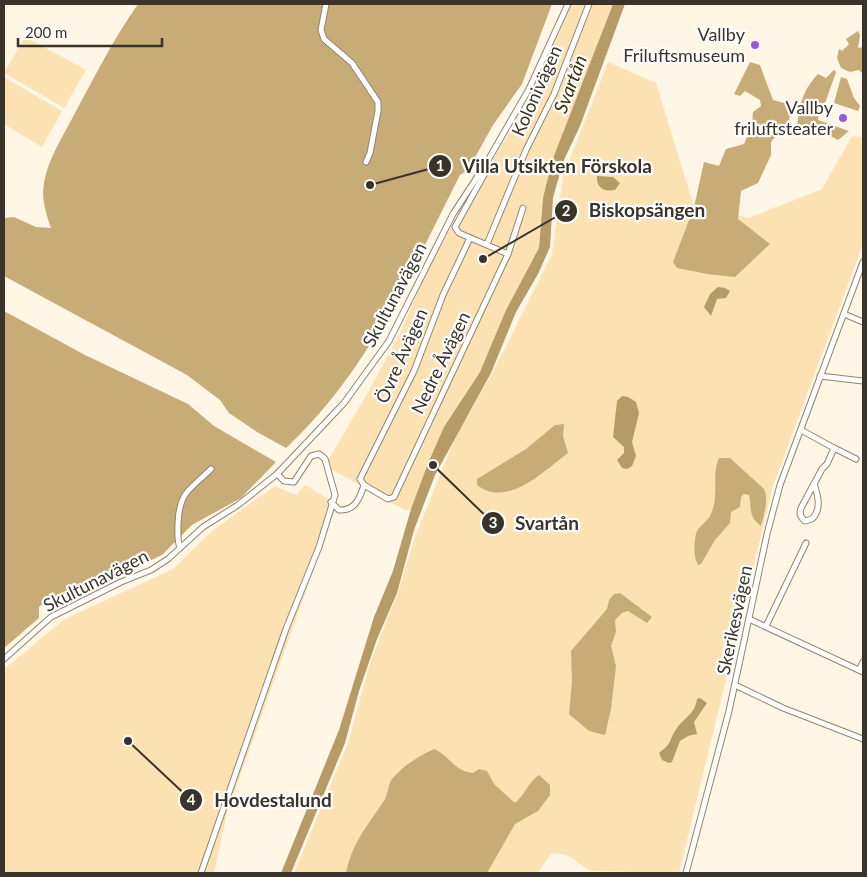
<svg xmlns="http://www.w3.org/2000/svg" width="867" height="877" viewBox="0 0 867 877" font-family="Lato,sans-serif">
	<style>
		.green { fill: #fce2b2 }
		.forest { fill: #c8ac78 }
		.water { fill: #b69b67 }
		.lines { fill: none; stroke-linecap: round; stroke-linejoin: round }
		.minor-casing { stroke: #92856d; stroke-width: 7 }
		.minor { stroke: #fff; stroke-width: 5 }
		.poi-dot { fill: #8e5dd7; stroke: #fff; stroke-width: 2 }
		.labels { text-anchor: middle; stroke-width: 4.5; stroke-linejoin: round; paint-order: stroke }
		.poi-label { font-size: 18px; fill: #393329; stroke: #fff; text-anchor: end }
		.street-label { font-size: 18px; fill: #393329; stroke: #fff }
		.water-label { font-size: 19px; font-style: italic; fill: #433003; stroke: #fff }
		.leader { fill: none; stroke: #393329; stroke-width: 2 }
		.callout-dot { fill: #393329; stroke: #fff; stroke-width: 2 }
		.mark-label { font-size: 15px; text-anchor: middle; font-weight: bold; fill: #fff }
		.callout-label { font-size: 19px; text-anchor: middle; font-weight: bold; fill: #393329; stroke: #fff; stroke-width: 4.5; stroke-linejoin: round; paint-order: stroke }
	</style>
	<rect width="100%" height="100%" fill="#fff6e6"/>
	<g class="green">
		<path d="M572,4H613L552,161L543,198L539,248L506,310L480,372L444,427L411,509L405,510L329,468L327,462L366,396L400,333L427,270L469,195L491,163L530,98Z"/>
		<path d="M25,37L86,70L64,108L4,73Z"/>
		<path d="M608,62L656,83L694,207L749,218L822,189L852,136L863,137V244L773,486L679,873L590,871L568,855L551,853L538,873H294L348,743L371,660L398,592L415,537L455,438L492,374L552,254L563,177Z"/>
		<path d="M4,77L62,111L42,147L4,124Z"/>
		<path d="M305,485L337,504L227,813L214,873H4V669L65,619L173,569L212,531L275,486L296,495Z"/>
	</g>
	<g class="forest">
		<path d="M138,4H552L522,84L493,125L468,170L460,175C411,272 367,373 286,448L257,432L229,413L220,400L187,375L4,276V218L14,217L36,227L51,228C46,213 41,199 44,183C48,158 64,135 75,113C95,76 114,38 138,4Z"/>
		<path d="M858,31L860,35L858,48L863,47V74L859,70L850,72L841,68L837,58L839,49L842,51L849,44L846,39Z"/>
		<path d="M750,62L760,65L773,100L792,105L789,120L771,142V155L758,183L741,191L738,219L770,244L735,277L707,274L677,268L673,262L694,207L704,162L719,166L726,149L744,144L752,126L753,112L761,106L760,100L745,91L740,96L734,94Z"/>
		<path d="M834,70L836,72L824,106L820,109L818,120L849,131L838,140L814,127L803,134L797,131C798,108 802,91 818,74L826,78Z"/>
		<path d="M841,77L847,79L854,98L860,106L858,111L834,103Z"/>
		<path d="M4,311L85,355L188,404L214,426L276,462L241,498L192,525L162,555L62,602L50,598L39,607V618L4,648Z"/>
		<path d="M564,424L563,436L568,453C545,470 507,509 477,485V479L526,449L555,425Z"/>
		<path d="M719,458H730L764,489C769,501 764,514 761,526C748,517 752,508 749,495L744,494L741,497L740,507L731,512L730,523L715,540L701,564L698,565C693,555 694,545 696,534C698,526 706,523 710,516C720,498 711,475 719,458Z"/>
		<path d="M620,593L652,617L647,623L628,611L622,613L615,620L616,632L611,646L616,666L611,709L605,735L589,731L569,714L572,681L571,651L607,609L609,600L614,594Z"/>
		<path d="M434,749C449,755 455,772 473,773L479,769L487,771L494,784L515,803C525,795 528,782 539,775L550,785V795L538,811L515,824L487,873H346C353,840 368,826 385,799C388,793 388,783 393,778C404,765 419,756 434,749Z"/>
	</g>
	<g class="water">
		<path d="M613,4H625L580,126L563,162L553,198L550,247L538,274L516,312L491,373L435,475L414,530L397,593L377,639L359,691L345,743L291,873H281L339,730L374,617L393,571L411,509L429,461L444,427L480,372L506,310L539,248L543,198L552,161Z"/>
		<path d="M597,176L613,177L620,183L615,190C604,192 596,188 597,176Z"/>
		<path d="M718,287L725,288L730,291L726,298L717,299L711,316L704,307L710,294Z"/>
		<path d="M622,396L628,397L636,402L639,413L632,442L636,456L632,466L627,469L622,468L617,460L624,453V447L613,437L617,401Z"/>
		<path d="M700,698L707,703L694,722L697,734L688,736L680,741L672,762L669,763L662,760L659,753C674,742 668,740 677,728C685,717 695,714 697,699Z"/>
	</g>
	<g class="lines">
		<g class="minor-casing">
			<g id="minor">
				<path d="M326,4L321,30L324,39L352,63L378,102V111L370,153L366,162"/>
				<path d="M486,164L485,173L455,227L459,233L508,254"/>
				<path d="M487,244L526,150L554,94L589,4"/>
				<path d="M844,314L863,322"/>
				<path d="M820,376L863,381"/>
				<path d="M801,430L834,448L827,464L822,469L801,508C799,513 800,517 805,521L812,519C822,509 818,496 814,483"/>
				<path d="M834,448L856,459"/>
				<path d="M364,485L388,499L394,497L508,254L523,208"/>
				<path d="M364,485L360,479L414,371L443,295L470,238"/>
				<path d="M331,502L339,510C355,511 360,498 364,485"/>
				<path d="M180,548C177,540 178,533 178,524C179,491 190,490 211,469"/>
				<path d="M749,619L863,672"/>
				<path d="M766,626L806,543"/>
				<path d="M4,659L51,617L121,582L151,570L168,559L203,527L238,505L277,474L344,403L389,341L453,214L487,162L529,89L568,4"/>
				<path d="M859,670L863,662"/>
				<path d="M735,685L783,708L863,739"/>
				<path d="M201,873L286,629L319,547L335,495L325,459L319,454L311,456L294,482L284,481L277,474"/>
				<path d="M686,873L729,711L767,534L780,485L863,262"/>
			</g>
		</g>
		<use href="#minor" class="minor"/>
	</g>
	<g class="poi-dot">
		<circle cx="755" cy="45" r="5"/>
		<circle cx="843" cy="118" r="5"/>
	</g>
	<g class="labels">
		<g class="poi-label">
			<text x="745" y="41">Vallby<tspan x="745" dy="21">Friluftsmuseum</tspan></text>
			<text x="833" y="114">Vallby<tspan x="833" dy="21">friluftsteater</tspan></text>
		</g>
		<g class="street-label">
			<text transform="translate(537 91) rotate(-66)" y="6">Kolonivägen</text>
			<text transform="translate(395 295) rotate(-62)" y="6">Skultunavägen</text>
			<text transform="translate(402 356) rotate(-66)" y="6">Övre Åvägen</text>
			<text transform="translate(441 363) rotate(-64)" y="6">Nedre Åvägen</text>
			<text transform="translate(96 581) rotate(-27)" y="6">Skultunavägen</text>
			<text transform="translate(735 620) rotate(-78)" y="6">Skerikesvägen</text>
		</g>
		<g class="water-label">
			<text transform="translate(570 84) rotate(-69)" y="7">Svartån</text>
		</g>
	</g>
	<path class="leader" d="M370 185L440 166M483 259L566 211M433 465L493 523M128 741L191 800"/>
	<g class="callout-dot">
		<circle cx="370" cy="185" r="5"/>
		<circle cx="483" cy="259" r="5"/>
		<circle cx="433" cy="465" r="5"/>
		<circle cx="128" cy="741" r="5"/>
		<circle cx="440" cy="166" r="12"/>
		<circle cx="566" cy="211" r="12"/>
		<circle cx="493" cy="523" r="12"/>
		<circle cx="191" cy="800" r="12"/>
	</g>
	<g class="mark-label">
		<text x="440" y="171">1</text>
		<text x="566" y="216">2</text>
		<text x="493" y="528">3</text>
		<text x="191" y="805">4</text>
	</g>
	<g class="callout-label">
		<text x="557" y="173">Villa Utsikten Förskola</text>
		<text x="647" y="217">Biskopsängen</text>
		<text x="547" y="530">Svartån</text>
		<text x="273" y="807">Hovdestalund</text>
	</g>
	<rect width="867" height="877" fill="none" stroke="#393329" stroke-width="10"/>
	<path d="M18 38v8h144v-8" fill="none" stroke="#393329" stroke-width="2.5"/>
	<text x="25" y="38" font-size="15" fill="#393329" stroke="#ffffff" stroke-width="4" paint-order="stroke">200 m</text>
</svg>
